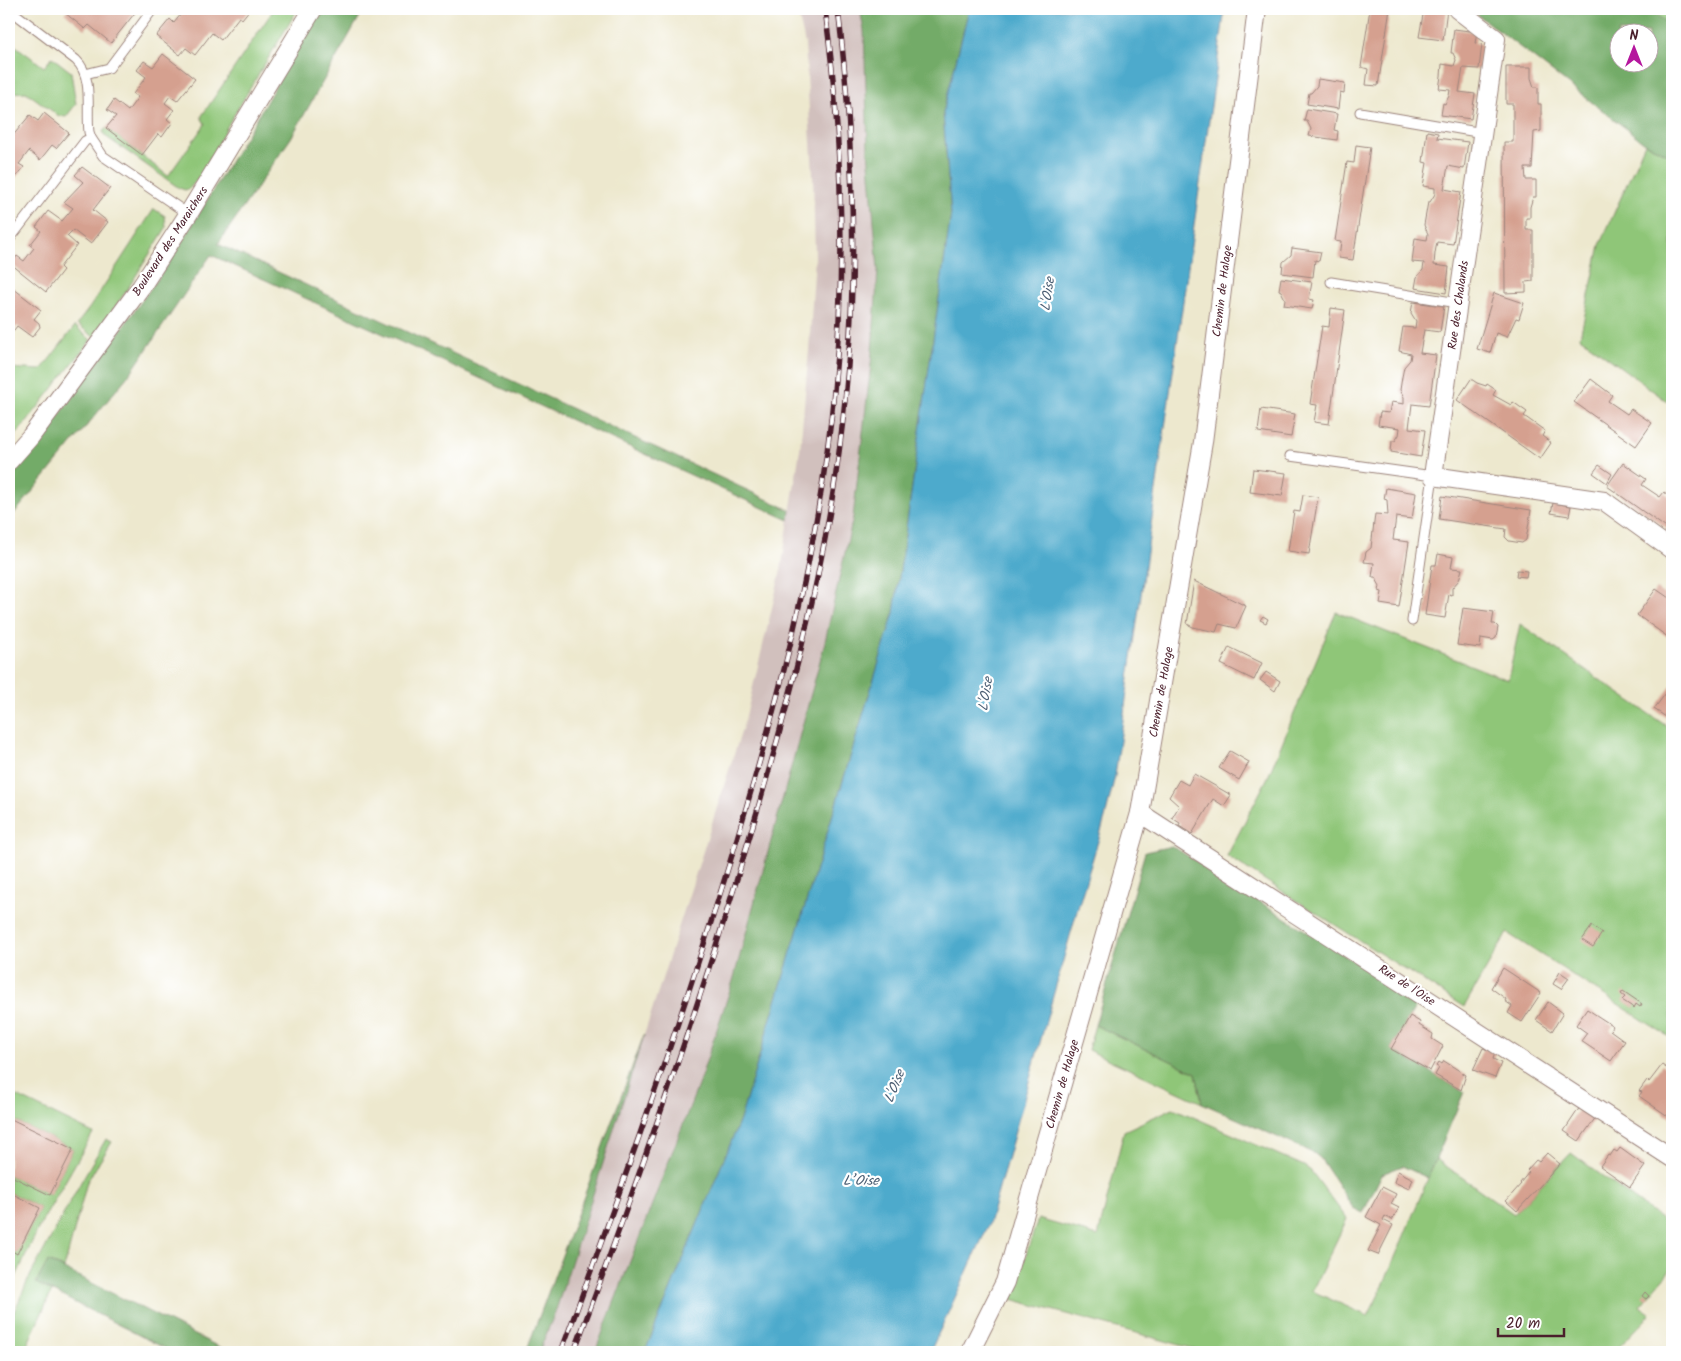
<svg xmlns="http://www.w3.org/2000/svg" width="1681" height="1361" viewBox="0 0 1681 1361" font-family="Kalam,sans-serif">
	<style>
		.industrial { fill: #d1c0bd }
		.green { fill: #8fc678; stroke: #6c7252 }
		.forest { fill: #73ab68; stroke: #5e654a; fill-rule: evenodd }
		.water { fill: #4daacc; stroke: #4c647c }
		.building { fill: #d5a08f }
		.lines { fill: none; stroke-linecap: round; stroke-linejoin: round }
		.service-casing { stroke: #9c847c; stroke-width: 11 }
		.minor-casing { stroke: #9c847c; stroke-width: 20 }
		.service { stroke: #fff; stroke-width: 9 }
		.minor { stroke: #fff; stroke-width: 18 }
		.rail-casing { stroke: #4a1f2b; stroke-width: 5.5 }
		.rail { stroke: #fff; stroke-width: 4; stroke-dasharray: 11; stroke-linecap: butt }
		.labels { text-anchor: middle; stroke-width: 4.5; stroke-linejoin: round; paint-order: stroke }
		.street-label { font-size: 12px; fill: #4a1f2b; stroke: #fff }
		.water-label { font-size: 14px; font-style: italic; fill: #4b5e73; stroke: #fff }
	</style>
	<rect width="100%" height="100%" fill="#fff"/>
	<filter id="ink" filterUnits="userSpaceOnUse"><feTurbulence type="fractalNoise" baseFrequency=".02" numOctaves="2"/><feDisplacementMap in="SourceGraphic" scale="10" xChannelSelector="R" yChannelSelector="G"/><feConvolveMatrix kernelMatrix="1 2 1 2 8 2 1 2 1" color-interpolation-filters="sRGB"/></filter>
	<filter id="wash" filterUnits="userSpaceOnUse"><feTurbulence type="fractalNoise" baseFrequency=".0096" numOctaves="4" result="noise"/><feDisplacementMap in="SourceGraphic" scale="20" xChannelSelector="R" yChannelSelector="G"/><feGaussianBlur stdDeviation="1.12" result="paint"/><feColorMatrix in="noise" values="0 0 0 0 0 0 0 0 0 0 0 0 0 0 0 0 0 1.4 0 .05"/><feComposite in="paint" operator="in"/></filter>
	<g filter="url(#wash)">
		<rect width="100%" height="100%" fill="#ede8ce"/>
		<path class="industrial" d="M797,9H860L864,30L868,151L878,270L871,364L853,517L824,646L773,835L733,981L699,1083L595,1352H539L556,1310L745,720L781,570L800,450L809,350L815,257L813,175L805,44Z"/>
		<g class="green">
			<path d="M274,9H298L228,125L201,175L190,188L185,190L179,188L105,136L103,131L107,128L168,176L205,124L201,117Z"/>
			<path d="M1647,9H1672V26Z"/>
			<path d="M9,41L44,67L52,57L71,72L76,104L66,117L59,116L26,92L9,93Z"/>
			<path d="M1645,143L1672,156V405L1580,337L1600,245Z"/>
			<path d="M154,209L165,216L166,228L125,293L94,337L77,324L90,307Z"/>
			<path d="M75,326L91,340L9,444V368L41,370Z"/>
			<path d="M1336,612L1508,680L1520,624L1672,730L1671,1038L1507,933L1464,1007L1227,856L1268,777Z"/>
			<path d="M1095,1025L1196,1073L1202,1103L1088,1050Z"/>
			<path d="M9,1092L93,1133L39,1227L9,1292V1249L17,1253L40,1208L9,1192V1175L50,1195L73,1149L9,1118Z"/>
			<path d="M1173,1108L1304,1166L1311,1171L1347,1219L1312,1291L1368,1316L1383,1286L1436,1159L1514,1214L1571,1153L1672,1227V1268L1640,1306L1651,1314L1614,1352H1206L1011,1299L1038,1219L1098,1236L1124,1131Z"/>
			<path d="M106,1139L112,1142L87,1182L64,1269L49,1261L36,1283L52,1291L24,1352H9V1323L29,1278L82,1180Z"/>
		</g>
		<g class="forest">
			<path d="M320,9H364L291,138L218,244L790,510L789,520L211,255L132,371L9,520V479L38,445L169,263L258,116Z"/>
			<path d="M860,9H969L943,113L951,214L894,613L740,1120L645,1352H595L699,1083L733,981L824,646L853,517L871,364L878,270L868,151L864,30Z"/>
			<path d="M1470,9H1647L1672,26V156L1645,143ZM1618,32H1648V62H1618Z"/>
			<path d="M1172,846L1418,1002L1391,1049L1464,1092L1428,1178L1402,1166L1382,1174L1363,1213L1353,1208L1321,1159L1315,1154L1202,1103L1196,1073L1095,1025L1145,852Z"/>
			<path d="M644,1035L556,1310L539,1352H526Z"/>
			<path d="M48,1261L64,1269L229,1352H172L36,1283Z"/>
		</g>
		<path class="water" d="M969,9H1225L1115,776L1105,818L1077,911L989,1224L930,1352H645L740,1120L894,613L951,214L943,113Z"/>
		<g id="blocks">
			<g class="building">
				<path d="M68,9H138L111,43L89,25L85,29L65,13Z"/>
				<path d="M185,9H250L242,19L239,17L221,40L212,33L195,55L186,48L180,55L156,36L170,19L174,23Z"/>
				<path d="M1370,9H1390L1378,86L1366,85L1368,69L1361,67Z"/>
				<path d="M1424,9H1447L1443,40L1419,37Z"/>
				<path d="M1454,29L1477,32L1475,43L1482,44L1479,69L1463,68L1459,92L1475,94L1471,119L1441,115L1443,103L1445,104L1449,96L1450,90L1439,89L1441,76L1442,64L1454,66L1456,60L1453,53H1451Z"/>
				<path d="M163,54L195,79L177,101L170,96L165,103L174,110L167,119L172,123L162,137L158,134L142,155L106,128L116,116L107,110L114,100L128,111L138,97L133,94L146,77L137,70L144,61L153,67Z"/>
				<path d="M1506,67H1531V78L1534,87H1538V104H1541V131L1534,132L1532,168H1525L1526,180H1536V197H1533L1530,207V218H1526V230H1533V281L1526,282V292L1505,293L1504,142H1513V104H1506Z"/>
				<path d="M1318,79L1345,83L1344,93L1340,92L1338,109L1307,104L1309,93H1311L1317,86Z"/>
				<path d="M1307,109L1337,114L1334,130L1338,131L1337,140L1309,136L1311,129L1307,121H1304Z"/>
				<path d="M44,113L69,133L56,148L52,145L40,160L29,151L19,164L24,167L10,185L16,189L9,197V135L11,138L30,115L38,121Z"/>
				<path d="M1427,131L1438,133L1437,138L1468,142L1464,169L1448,166L1444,189L1461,192L1453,244L1437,242L1435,253L1434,265L1449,267L1446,293L1415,288L1417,277L1423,270L1424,263L1412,262L1415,238L1427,240L1428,234L1424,225L1428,202H1430L1435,194V188L1423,186L1427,163L1423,162Z"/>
				<path d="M1356,145L1370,147L1353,260L1339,258L1341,242L1335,241L1347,162L1354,163Z"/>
				<path d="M82,167L110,188L93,210L108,222L91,244L73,230L67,236L77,245L60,267L63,270L46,292L11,264L17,256L24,261L34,248L30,245L41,231L36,227L48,211L62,221L73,208L64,202L83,182L75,175Z"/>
				<path d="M9,204L14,209L9,215Z"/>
				<path d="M1292,248L1321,252L1319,261L1315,260L1313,277L1282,273L1283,262L1291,255Z"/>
				<path d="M1281,278L1312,282L1309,299L1314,300L1312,309L1284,305L1285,299L1281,291L1279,290Z"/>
				<path d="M9,285L41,310L34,319L39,323L40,327L32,337L17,326L9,337Z"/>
				<path d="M1494,293L1524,303L1519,319L1516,318L1507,337L1496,333L1490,353L1477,349Z"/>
				<path d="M1413,302L1444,306L1440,332L1424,330L1422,341L1420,353L1436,355L1429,406L1412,404L1409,428L1425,430L1421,457L1391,452L1392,441H1395L1399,435L1400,428L1378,425L1380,412L1389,413L1391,402L1404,404V397L1400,390L1402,377L1404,367L1410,360L1411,354L1399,351L1403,327L1415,328L1416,321L1411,313Z"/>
				<path d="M1331,308L1345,310L1329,424L1314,422L1317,405L1310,404L1322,326L1329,327Z"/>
				<path d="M1471,379L1477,383L1486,386L1487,384L1496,390L1493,395L1511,405L1513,402L1527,412L1524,416L1545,431L1542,436L1551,443L1540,459L1457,400Z"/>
				<path d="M1591,379L1612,395L1608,401L1627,414L1631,409L1652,423L1636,446L1574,402Z"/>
				<path d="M1261,409L1295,414L1291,437L1258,432Z"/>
				<path d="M1623,463L1646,479L1642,485L1660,497L1664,492L1672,498V532L1607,486Z"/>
				<path d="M1599,465L1612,474L1607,483L1593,473Z"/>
				<path d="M1253,469L1286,473L1282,496L1250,492Z"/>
				<path d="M1386,488L1416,493L1412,519L1396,517L1393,540L1409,542L1399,607L1380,604L1382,592L1379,591L1380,586L1375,577H1372L1374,563L1364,562L1366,552L1371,548L1375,514L1388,515L1387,500L1384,499Z"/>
				<path d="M1303,495L1318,497L1309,554L1288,551L1294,511L1300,512Z"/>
				<path d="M1442,496L1531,510L1526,540L1522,543L1509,541L1505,537L1506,529L1439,519Z"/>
				<path d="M1553,503L1571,506L1569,516L1551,513Z"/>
				<path d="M1438,554L1453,557L1451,568L1462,569L1459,580L1452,588V595L1449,594L1445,618L1425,615L1432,565H1436Z"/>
				<path d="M1517,570L1527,571L1526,577L1516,576Z"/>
				<path d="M1194,581L1246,606L1236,628L1219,624L1216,632L1193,627L1187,624Z"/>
				<path d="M1656,589L1672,600V640L1637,615Z"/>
				<path d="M1463,608L1494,612L1492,624H1495L1498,627L1496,638L1493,640L1481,638L1480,648L1457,645Z"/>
				<path d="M1263,616L1268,619L1266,623L1260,620Z"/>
				<path d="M1229,647L1262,663L1254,680L1221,664Z"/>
				<path d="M1266,672L1280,681L1275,691L1260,680Z"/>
				<path d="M1672,685V721L1654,709Z"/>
				<path d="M1230,751L1249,762L1239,780L1219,768Z"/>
				<path d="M1194,774L1231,795L1224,806L1213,799L1192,834L1179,826L1180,823L1172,818L1179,806L1169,797L1179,780L1188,785Z"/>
				<path d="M1592,926L1602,933L1593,947L1582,940Z"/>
				<path d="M1503,968L1541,993L1522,1022L1508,1013L1512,1006L1505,1001L1506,999L1491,988Z"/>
				<path d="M1560,972L1569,978L1561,989L1553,984Z"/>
				<path d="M1623,991L1642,1004L1640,1007L1636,1004L1634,1008L1622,1000L1625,997L1621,994Z"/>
				<path d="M1548,1002L1563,1013L1552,1031L1536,1020Z"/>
				<path d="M1587,1009L1613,1026L1610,1030L1625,1041L1611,1061L1581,1041L1587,1033L1576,1025Z"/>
				<path d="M1410,1016L1420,1022L1419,1025L1433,1034L1432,1039L1443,1046L1430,1071L1391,1049Z"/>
				<path d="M1483,1048L1495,1053L1493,1059L1501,1063L1495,1078L1473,1070Z"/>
				<path d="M1444,1061L1466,1075L1461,1090L1435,1075L1439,1068L1436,1066L1439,1062L1442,1064Z"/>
				<path d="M1662,1065L1672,1072V1119L1639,1096L1642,1092L1639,1091L1647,1080L1649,1082Z"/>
				<path d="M1580,1107L1596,1117L1579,1141L1564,1131Z"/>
				<path d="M9,1118L73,1149L50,1195L9,1175Z"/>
				<path d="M1620,1148L1645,1166L1630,1187L1600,1166L1608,1155L1610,1156L1614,1150L1617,1152Z"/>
				<path d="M1547,1153L1560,1164L1517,1211L1506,1201L1521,1184L1520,1183L1529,1172L1527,1170L1536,1160L1539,1162Z"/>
				<path d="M1398,1171L1413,1179L1409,1189L1394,1182Z"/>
				<path d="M1382,1187L1396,1194L1391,1204L1399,1208L1392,1220L1385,1216L1383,1220L1393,1225L1378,1255L1368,1251L1381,1225L1366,1217Z"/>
				<path d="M9,1192L40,1208L17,1254L9,1249Z"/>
				<path d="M1645,1292L1649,1296L1646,1299L1642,1296Z"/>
			</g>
		</g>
	</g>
	<g filter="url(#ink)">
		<use href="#blocks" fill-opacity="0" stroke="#9c847c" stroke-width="1"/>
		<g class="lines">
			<g class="service-casing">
				<g id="service">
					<path d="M9,9L76,60C94,77 86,109 89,132L91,138L103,156L188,214"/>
					<path d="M85,74L109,68L153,9"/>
					<path d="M1360,112L1483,133"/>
					<path d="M9,240L85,141L91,138"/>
					<path d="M1331,282L1458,303"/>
					<path d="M1290,456L1433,476L1412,621"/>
				</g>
			</g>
			<g class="minor-casing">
				<g id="minor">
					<path d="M1457,9L1496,39L1433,476L1604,501L1672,550"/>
					<path d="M9,461L31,436L141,287L189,213L313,9"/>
					<path d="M1140,813L1672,1158"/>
					<path d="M970,1352L1005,1282L1140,813L1203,442L1257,9"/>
				</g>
			</g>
			<use href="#service" class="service"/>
			<use href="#minor" class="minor"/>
			<g class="rail-casing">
				<g id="rail">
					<path d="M561,1352C621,1191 678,1030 729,865C776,711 819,552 834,391C846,263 842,136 825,9"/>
					<path d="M574,1352C638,1181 699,1008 751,832C785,717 817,599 835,480C859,324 857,166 838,9"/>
				</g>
			</g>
			<use href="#rail" class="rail"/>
		</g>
	</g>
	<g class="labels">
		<g class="street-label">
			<text transform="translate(170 241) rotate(-57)" y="4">Boulevard des Maraichers</text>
			<text transform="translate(1222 291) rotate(-83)" y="4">Chemin de Halage</text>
			<text transform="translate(1458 305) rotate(-82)" y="4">Rue des Chalands</text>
			<text transform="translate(1161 692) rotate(-80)" y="4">Chemin de Halage</text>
			<text transform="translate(1407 985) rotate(33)" y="4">Rue de l'Oise</text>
			<text transform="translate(1062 1084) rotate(-74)" y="4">Chemin de Halage</text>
		</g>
		<g class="water-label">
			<text transform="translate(1047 294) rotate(-82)" y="5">L'Oise</text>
			<text transform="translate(985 694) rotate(-81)" y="5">L'Oise</text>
			<text transform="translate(894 1086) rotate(-68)" y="5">L'Oise</text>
			<text x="861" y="1185">L’Oise</text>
		</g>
	</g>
	<rect width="1681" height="1361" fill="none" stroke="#fff" stroke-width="30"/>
	<g transform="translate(1634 48)"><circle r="24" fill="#ffffff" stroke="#b7a5aa"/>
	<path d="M0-4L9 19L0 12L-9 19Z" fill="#b5179e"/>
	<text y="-8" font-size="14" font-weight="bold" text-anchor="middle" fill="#4a1f2b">N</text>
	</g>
	<path d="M1498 1328v8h66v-8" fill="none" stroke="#4a1f2b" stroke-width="2.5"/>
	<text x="1506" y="1328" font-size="15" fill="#4a1f2b" stroke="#ffffff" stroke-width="4" paint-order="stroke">20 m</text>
</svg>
